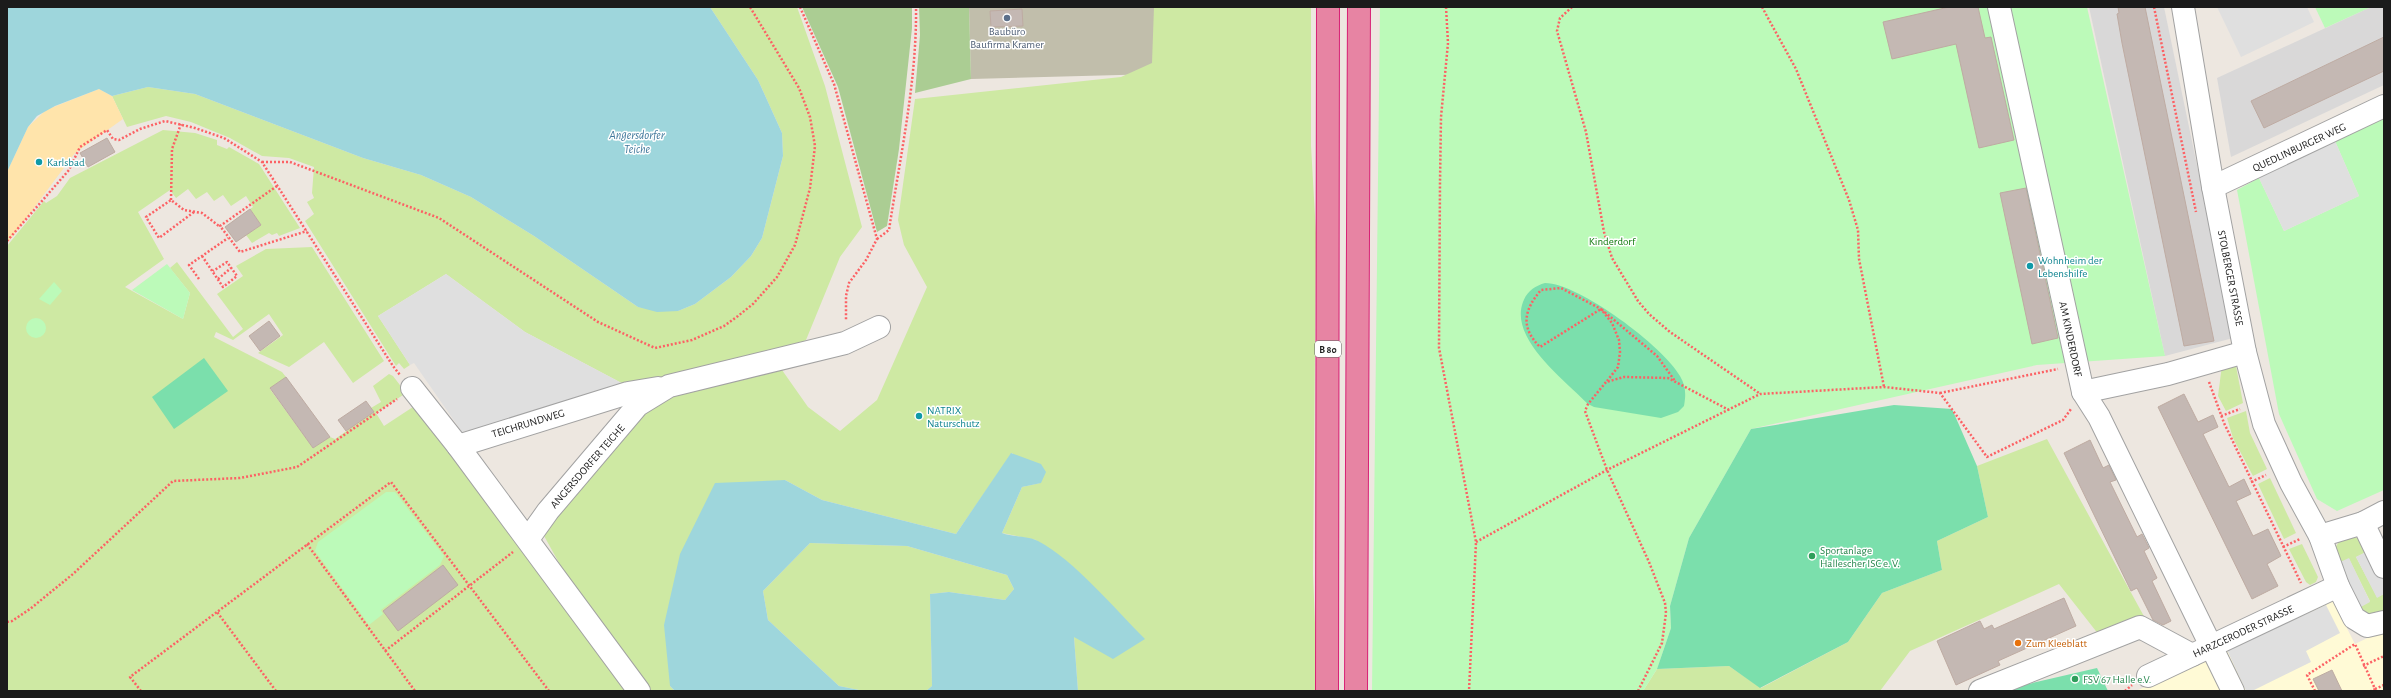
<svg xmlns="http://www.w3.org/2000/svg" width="2391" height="698" viewBox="0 0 2391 698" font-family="'Alegreya Sans',sans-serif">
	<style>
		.residential { fill: #d9d8d8 }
		.education { fill: #fffad6 }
		.construction { fill: #c1beab }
		.grass { fill: #cee9a3 }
		.forest { fill: #abcd93 }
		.sand { fill: #ffe4ab }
		.park { fill: #bcfab9 }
		.pitch { fill: #7bdfac }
		.parking { fill: #dfdfdf }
		.water { fill: #9ed6dc }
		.building { fill: #c4b8b3; stroke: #beaba2 }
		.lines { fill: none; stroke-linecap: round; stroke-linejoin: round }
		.minor-casing { stroke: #a2a2a2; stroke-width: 24 }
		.highway-casing { stroke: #d82075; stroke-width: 24 }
		.path { stroke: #fc6164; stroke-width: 2.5; stroke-dasharray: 2 2; stroke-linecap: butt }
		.minor { stroke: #fff; stroke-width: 22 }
		.highway { stroke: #e784a3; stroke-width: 22 }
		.service-dot { fill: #5c6f8a; stroke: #fff; stroke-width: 1.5 }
		.culture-dot { fill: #0f9aa8; stroke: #fff; stroke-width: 1.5 }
		.leisure-dot { fill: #2e9e5b; stroke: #fff; stroke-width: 1.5 }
		.food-dot { fill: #e8710a; stroke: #fff; stroke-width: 1.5 }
		.labels { text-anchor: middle; stroke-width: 3; stroke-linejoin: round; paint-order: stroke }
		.shield { fill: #fff; stroke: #5f5f5f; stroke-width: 1 }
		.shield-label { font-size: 10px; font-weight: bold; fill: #1b1b1b }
		.service-label { font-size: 11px; fill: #4e5e75; stroke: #fff }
		.street-label { font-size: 11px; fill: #1b1b1b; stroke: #fff }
		.culture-label { font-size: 11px; fill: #0d838f; stroke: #fff; text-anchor: start }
		.park-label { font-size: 11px; fill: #0d7909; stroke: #fff }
		.leisure-label { font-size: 11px; fill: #27864d; stroke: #fff; text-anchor: start }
		.food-label { font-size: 11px; fill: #c56008; stroke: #fff; text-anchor: start }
		.water-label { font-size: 12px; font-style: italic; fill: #41799c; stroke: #fff }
	</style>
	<rect width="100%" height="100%" fill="#ede7e0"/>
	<g class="residential">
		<path d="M2089,7H2164L2233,338L2165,356Z"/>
		<path d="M2371,7H2384V85L2231,157L2217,78Z"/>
	</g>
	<path class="education" d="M2333,601L2355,644L2384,630V691H2136Z"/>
	<path class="construction" d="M969,7H1155L1157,74L971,79Z"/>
	<g class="grass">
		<path d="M710,7H797L825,86L862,227L840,257L806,340L787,349L631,388L525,332L446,274L378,316L410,365L404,369L399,363L396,366L305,221L314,214L307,202L314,198L312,193L314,167L289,158L262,156L230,138L191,122L166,116L127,127L112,96L148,87L195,94L363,158L421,175L471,197L534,236L638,307L678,311L695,304L731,277L751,256L762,238L783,156L782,133L758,80Z"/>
		<path d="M1154,7H1311V146L1316,233L1313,574L1316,648L1315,691H1078L1074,637L1036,540L1002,533L1022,487L1040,483L1012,453L956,534L822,500L785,480L670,686L675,691H643L584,608L543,534L635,422L674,390L782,370L808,407L840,431L877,400L927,287L904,245L898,220L915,99L1121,77L1152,63Z"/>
		<path d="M163,130L195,133L217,140V145L227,149L229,147L259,164L300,228L279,236L277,233L272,235L269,233L252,243L246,235L261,225L250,209L253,207L246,196L231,206L223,195L214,201L207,192L196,199L188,189L176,198L170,190L138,212L164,259L125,287L183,319L190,293L170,268L177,262L233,337L243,329L217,294L243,276L236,266L266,249L312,247L384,361L353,383L324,342L289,367L258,353L283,335L269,314L233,340L216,332L214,337L282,372L286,377L270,389L313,448L330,437L335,439L374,412L371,408L381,402L373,386L389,374L393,376L406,393L376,413L384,426L416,405L625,691H7V246L44,201L46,203L57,196L70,178Z"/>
		<path d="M2222,365L2236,366L2243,403L2226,411L2218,396Z"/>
		<path d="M2246,411L2250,433L2267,469L2253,476L2233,438L2227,418Z"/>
		<path d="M2047,439L2146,620L2099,635L2059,584L1910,651L1880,691H1643L1657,669L1729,666L1761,688L1848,642L1882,593L1942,570L1937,541L1988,517L1977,466Z"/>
		<path d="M2270,478L2296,533L2284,539L2258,484Z"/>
		<path d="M2354,537L2359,539L2368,551L2356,557L2377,597L2384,594V613L2370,617L2359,608L2370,601L2349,559L2338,563L2334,549L2339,542Z"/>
		<path d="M810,543L907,546L1007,575L1014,589L1005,600L949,592L930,594L932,686L926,691H864L839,686L768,620L763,591Z"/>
		<path d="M2302,544L2318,577L2316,582L2310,585L2306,582L2289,549Z"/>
	</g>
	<g class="forest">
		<path d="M802,7H912V28L899,149L887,226L877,232L838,87Z"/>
		<path d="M919,7H969L971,79L915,93L920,35Z"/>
	</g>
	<path class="sand" d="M99,89L112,96L123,119L75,153L7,244V172L28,127L46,110Z"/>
	<g class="park">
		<path d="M1380,7H2087L2165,356L2037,365L1751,429L1689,538L1670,606L1671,628L1657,669L1643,691H1372Z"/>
		<path d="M2315,7H2371L2325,28Z"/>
		<path d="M2384,118V490L2337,511L2317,499L2279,414L2237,190L2259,178L2284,231L2359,196L2335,141Z"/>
		<path d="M167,264L190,293L183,319L132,290Z"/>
		<path d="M54,282L62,291L50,305L39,299Z"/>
		<circle cx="36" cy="328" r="10"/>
		<path d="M386,492H395L444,556L440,565L381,610L383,614L369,625L315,551L318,542Z"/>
	</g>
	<g class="pitch">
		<path d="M1545,283C1579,283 1664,347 1680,376C1686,386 1686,395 1684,406L1678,412L1661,418L1594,407L1588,404C1565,380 1509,339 1523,302C1527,291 1535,286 1545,283Z"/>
		<path d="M204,358L228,391L174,429L152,397Z"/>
		<path d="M1894,405L1952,409L1977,466L1988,517L1937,541L1942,570L1882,593L1848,642L1760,688L1729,666L1657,669L1671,628L1670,606L1689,538L1751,429Z"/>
		<path d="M2097,668L2108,691H1998Z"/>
	</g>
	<g class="parking">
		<path d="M2217,7H2307L2314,22L2241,57Z"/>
		<path d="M2335,141L2359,196L2284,231L2259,178Z"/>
		<path d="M446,274L525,332L631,388L462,432L414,363L410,365L378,316Z"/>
		<path d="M2368,551L2384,581V594L2377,598L2356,557Z"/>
		<path d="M2349,558L2370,602L2359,608L2338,563Z"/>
		<path d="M2326,605L2340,633L2306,651L2311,662L2252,691H2246L2227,650Z"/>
	</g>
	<g class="water">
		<path d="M7,7H710L758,80L782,133L783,156L762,238L751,256L731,277L695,304L678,311L657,312L638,307L534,236L471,197L421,175L363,158L195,94L148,87L112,96L99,89L55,106L37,116L28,127L7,172Z"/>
		<path d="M1011,453L1041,464L1046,472L1041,483L1022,487L1002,533C1013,537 1028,536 1038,541C1073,559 1116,610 1145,639L1113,659L1074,637L1078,691H926L932,686L930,594L949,592L1005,600L1014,589L1007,575L907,546L810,543L763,591L768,620L839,686L864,691H675L670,686L664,625L680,554L715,483L785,480L822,500L956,534Z"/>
	</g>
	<g class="building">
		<path d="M1949,7H1978L1985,38L1991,37L2014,140L1979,148L1956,44L1892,59L1883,22Z"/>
		<path d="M2118,7H2145L2214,341L2184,346L2122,43L2117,14L2119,13Z"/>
		<path d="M1022,9L1023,26L991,27L990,11Z"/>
		<path d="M2384,37V71L2264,128L2251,101Z"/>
		<path d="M107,138L115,152L88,167L80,153Z"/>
		<path d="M2026,188L2058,338L2032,344L2000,193Z"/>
		<path d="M250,209L261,225L236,242L225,227Z"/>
		<path d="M269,321L280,336L260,351L249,336Z"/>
		<path d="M286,377L330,437L313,448L270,388Z"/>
		<path d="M2184,394L2198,422L2213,415L2218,427L2203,434L2229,487L2244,479L2251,494L2236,501L2253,536L2268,529L2281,556L2267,564L2278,586L2252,599L2158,407Z"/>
		<path d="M366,401L374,412L346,431L338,420Z"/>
		<path d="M2090,440L2103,468L2109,465L2116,480L2110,482L2137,537L2142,534L2149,548L2144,551L2157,578L2152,581L2171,621L2163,625L2153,620L2137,588L2131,591L2064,453Z"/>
		<path d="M443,565L458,585L398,631L383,611Z"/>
		<path d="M2064,598L2076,626L1998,661L2000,665L1956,685L1937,641L1980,621L1984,629L1992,625L1994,629Z"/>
		<path d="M2332,670L2342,691H2319L2313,679Z"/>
	</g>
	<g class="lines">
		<g class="minor-casing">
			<g id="minor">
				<path d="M1999,7L2083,392L2099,417L2233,691"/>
				<path d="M2183,7L2213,187L2245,352L2264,424L2291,483L2320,536"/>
				<path d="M2213,187L2384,106"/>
				<path d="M412,388L458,446L628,393L658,388"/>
				<path d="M2083,392L2168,374L2245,352"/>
				<path d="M458,446L639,691"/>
				<path d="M2384,512L2363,523L2320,536L2338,586L2354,618L2367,626L2384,622"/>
				<path d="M2363,523L2384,567"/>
				<path d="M528,539L548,511L638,405L669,386L845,343L879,327"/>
				<path d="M2148,676L2338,586"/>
				<path d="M1980,691L2140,627L2192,655"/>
			</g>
		</g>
		<g class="highway-casing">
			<g id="highway">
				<path d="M1327,691L1328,7"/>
				<path d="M1356,691L1359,7"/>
			</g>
		</g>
		<g class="path">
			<path d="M800,7L834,84L877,239L866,260L849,283L846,296V321"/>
			<path d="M1446,7L1448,43L1441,117L1440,182L1439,348L1476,542L1469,691"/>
			<path d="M1572,7L1560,18L1557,31L1586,132L1604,232L1612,258L1638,301L1649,314L1670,332L1759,393"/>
			<path d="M1762,7L1796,69L1849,200L1858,230L1859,259L1884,387"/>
			<path d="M2154,7L2196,212"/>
			<path d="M262,162H290L439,218L598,322L655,348L692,340L724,326L738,316L753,304L777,277L795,245L810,188L815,146L810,117L799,88L750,7"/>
			<path d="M277,186L220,226L240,252L307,231"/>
			<path d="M171,200L172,149L181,124"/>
			<path d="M194,212L159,238L146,217L171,200L184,210L202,213L219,226"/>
			<path d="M877,239L889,230C900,157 917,81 916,7"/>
			<path d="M7,241L69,170L80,147L107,130L113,139L119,140L140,129L165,121L195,128L224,138L262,162L393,366L400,375"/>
			<path d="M202,256L223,287L237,276L227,262L213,271"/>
			<path d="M199,279L189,265L228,238"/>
			<path d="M218,279L231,268"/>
			<path d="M1607,381L1618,367L1620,352L1619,340L1612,323L1601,309L1561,288L1541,290C1524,310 1520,327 1540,347L1601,309L1657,356L1675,381"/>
			<path d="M2209,382L2224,423L2301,583"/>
			<path d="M1940,393L2058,369"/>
			<path d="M2221,416L2240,409"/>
			<path d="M2251,482L2266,475"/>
			<path d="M1476,542L1607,470L1760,394L1884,387L1940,393L1987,457L2063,420L2071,409"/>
			<path d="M307,544L415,691"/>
			<path d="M2283,547L2300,539"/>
			<path d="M7,622L12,621L30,609L73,574L173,481L240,478L297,467L397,399"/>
			<path d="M385,651L513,552"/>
			<path d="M2363,666L2384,656"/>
			<path d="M2375,689L2384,685"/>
			<path d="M141,691L130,677L217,612"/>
			<path d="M276,691L217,612L391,482L549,691"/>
			<path d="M1638,691L1662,643L1666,613L1665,603L1649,562L1607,470L1585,411L1588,404L1606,382L1624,377L1668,378L1729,410"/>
			<path d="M2125,691L2132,685"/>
			<path d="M2315,691L2307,675L2355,644L2375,689L2371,691"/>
		</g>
		<use href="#minor" class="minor"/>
		<use href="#highway" class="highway"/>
	</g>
	<circle class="service-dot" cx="1007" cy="18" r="4"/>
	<g class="culture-dot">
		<circle cx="39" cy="162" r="4"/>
		<circle cx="2030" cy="266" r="4"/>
		<circle cx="919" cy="416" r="4"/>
	</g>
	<g class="leisure-dot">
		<circle cx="1812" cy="556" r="4"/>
		<circle cx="2075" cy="679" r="4"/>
	</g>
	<circle class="food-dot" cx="2018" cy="643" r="4"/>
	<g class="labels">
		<rect class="shield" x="1315" y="341" width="26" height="16" rx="3"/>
		<g class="shield-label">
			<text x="1328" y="353">B 80</text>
		</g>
		<g class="service-label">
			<text x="1007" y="35">Baubüro<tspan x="1007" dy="13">Baufirma Kramer</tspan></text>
		</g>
		<g class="street-label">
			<text transform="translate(2299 147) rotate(-25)" y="4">QUEDLINBURGER WEG</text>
			<text transform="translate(2231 278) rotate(79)" y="4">STOLBERGER STRASSE</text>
			<text transform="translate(2071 339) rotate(78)" y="4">AM KINDERDORF</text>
			<text transform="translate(528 423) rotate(-17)" y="4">TEICHRUNDWEG</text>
			<text transform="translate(587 466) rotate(-49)" y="4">ANGERSDORFER TEICHE</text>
			<text transform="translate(2243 631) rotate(-25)" y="4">HARZGERODER STRASSE</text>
		</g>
		<g class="culture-label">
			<text x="47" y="166">Karlsbad</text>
			<text x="2038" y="264">Wohnheim der<tspan x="2038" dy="13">Lebenshilfe</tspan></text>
			<text x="927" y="414">NATRIX<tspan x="927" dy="13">Naturschutz</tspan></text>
		</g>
		<g class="park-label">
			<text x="1612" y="245">Kinderdorf</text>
		</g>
		<g class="leisure-label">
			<text x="1820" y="554">Sportanlage<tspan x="1820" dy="13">Hallescher ISC e. V.</tspan></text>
			<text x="2083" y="683">FSV 67 Halle e.V.</text>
		</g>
		<g class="food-label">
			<text x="2026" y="647">Zum Kleeblatt</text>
		</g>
		<g class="water-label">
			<text x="637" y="139">Angersdorfer<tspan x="637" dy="14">Teiche</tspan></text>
		</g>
	</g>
	<rect width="2391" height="698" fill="none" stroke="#1b1b1b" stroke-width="16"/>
</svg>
